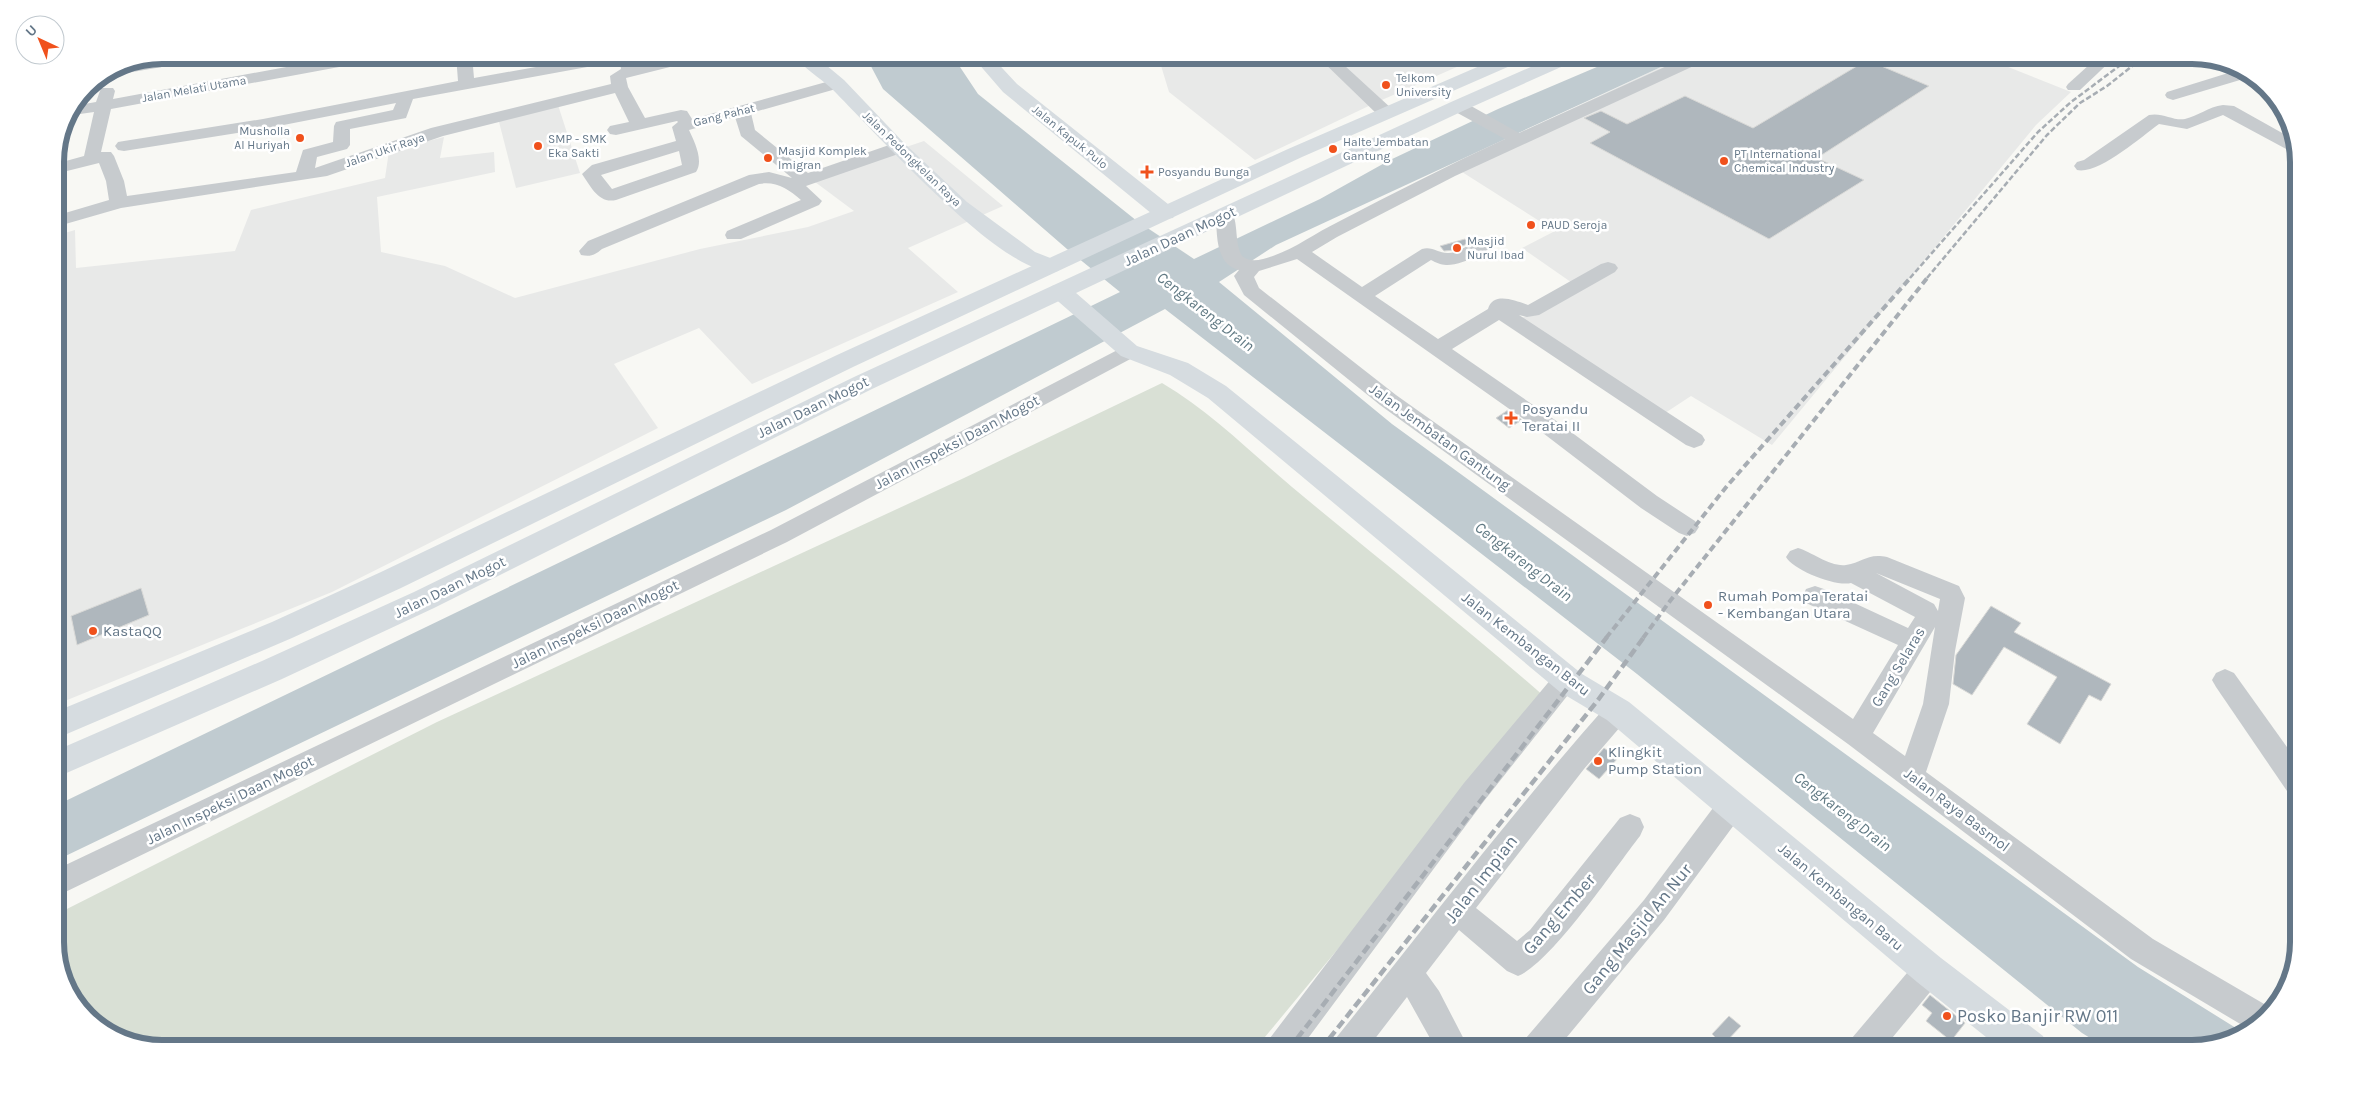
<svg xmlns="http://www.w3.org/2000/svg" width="2354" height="1104" viewBox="0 0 2354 1104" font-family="Karla,sans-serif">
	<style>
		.built { fill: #e8e9e8 }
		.green { fill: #d9e0d5 }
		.water { fill: #c0cbd0 }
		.building { fill: #afb7bd; stroke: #d9d9d7 }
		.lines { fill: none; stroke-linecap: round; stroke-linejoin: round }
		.minor { fill: #c7cbce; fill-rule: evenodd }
		.major { fill: #d6dce0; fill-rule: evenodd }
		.highway { fill: #d6dce0; fill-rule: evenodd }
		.rail-far2 { stroke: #a7adb3; stroke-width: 2.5; stroke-dasharray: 5.5 2.5; stroke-linecap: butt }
		.rail-far1 { stroke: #a7adb3; stroke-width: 4; stroke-dasharray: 7 4; stroke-linecap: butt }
		.rail { stroke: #a7adb3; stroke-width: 4.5; stroke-dasharray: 9 4.5; stroke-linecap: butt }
		.poi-dot { fill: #f0511c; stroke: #fff; stroke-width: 2 }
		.labels { text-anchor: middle; stroke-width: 5; stroke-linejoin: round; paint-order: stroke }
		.far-poi-label { font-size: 12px; fill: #647788; stroke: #fff; text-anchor: start }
		.far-street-label { font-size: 12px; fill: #647788; stroke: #fff }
		.street-label { font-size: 15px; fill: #647788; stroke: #fff }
		.poi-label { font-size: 15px; fill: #647788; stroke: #fff; text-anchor: start }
		.water-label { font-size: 16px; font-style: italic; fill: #607983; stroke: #fff }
		.near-street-label { font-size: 18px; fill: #647788; stroke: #fff }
		.near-poi-label { font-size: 18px; fill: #647788; stroke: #fff; text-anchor: start }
		.rim { fill: none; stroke: #647788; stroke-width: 6 }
	</style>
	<rect width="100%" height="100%" fill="#f8f8f4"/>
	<g class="built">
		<path d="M1171,55H1484L1375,103L1255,160L1169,92L1159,59Z"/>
		<path d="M1687,55H1978L2071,92L2036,125L1772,445L1691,396L1659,417L1513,323L1578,287L1522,248L1555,231L1451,165Z"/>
		<path d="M558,105L580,173L516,188L498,118Z"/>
		<path d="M444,137L440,158L494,152L495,172L377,197L381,252L445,266L515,298L700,249L808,227L854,211L811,179L924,141L1003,206L908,248L958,292L752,384L699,328L614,364L658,428L332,592L55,705V236L75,230L76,268L235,251L251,210L385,178L389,151Z"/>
	</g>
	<path class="green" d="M1162,383C1210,411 1250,452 1292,487C1377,558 1463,625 1546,698L1255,1049H161L120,1041L73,1002L55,950V915L437,722L964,478Z"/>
	<path class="water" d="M865,55H952L978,94L1137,221L1194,259L1320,199L1390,160L1498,109L1625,55H1687L1276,245L1219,282L1392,424L2138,967L2244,1033L2193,1049H2108L2082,1033L1637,674L1165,309L786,510L55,861V806L1120,292L1067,249L883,89Z"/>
	<g class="building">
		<path d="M1867,60L1929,86L1817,158L1864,180L1769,239L1590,143L1610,132L1584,118L1601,111L1627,124L1685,96L1753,128Z"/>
		<path d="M1465,239L1469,243L1454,250L1444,251L1440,246Z"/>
		<path d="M1508,410L1522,420L1509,428L1496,418Z"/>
		<path d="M141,588L149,615L77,645L71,616Z"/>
		<path d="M1991,606L2021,623L2014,632L2111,684L2101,701L2089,695L2060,744L2027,724L2057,677L2004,647L1972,695L1953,684L1956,655Z"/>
		<path d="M1604,748L1618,758L1599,779L1586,769Z"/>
		<path d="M1930,995L1965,1023L1951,1041L1926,1021L1932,1013L1922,1005Z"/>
		<path d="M1729,1016L1741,1026L1723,1045L1712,1034Z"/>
	</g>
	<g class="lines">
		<g class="minor">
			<path d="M175,55H211L209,58L203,60L109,76L104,74L119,65Z"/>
			<path d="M351,55H385L383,58L377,60L111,109L101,152H111L114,156L124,181L127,196L296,172L303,150L333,142L334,126L336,122L393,110L396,103L263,129L124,151L118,150L115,146L118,142L124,141L263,119L458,81L456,55H472L474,78L603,55H635L637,64L679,55H708L706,58L626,78L628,87L645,118L681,110L687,111L692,119L837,79L843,81L845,84L843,87L751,113L755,130L808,173L892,144H904L907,148L904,152L806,186L822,201L819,205L741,239H727L725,235L727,231L801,200C788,189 776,181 759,184L602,249C595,255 591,257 581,255L579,251L588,241L749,175L769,172L792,178L741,136L735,117L689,130C694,141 704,160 696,172L616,200C599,204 591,187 582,174L592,165L676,141L672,127L678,122L677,121L616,135L610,134L607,130L610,126L629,122L615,93L443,136L327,176L121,208L55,227V216L109,200L106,181L99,163L55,174V164L84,156L94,112L66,116L73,106L96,102L101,88H113L115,91L113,99ZM620,61L621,69L610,76L611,84L431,128L315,168L317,157L347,149L350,145V129L406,118L413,99ZM679,151L682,165L612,189L601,175Z"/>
			<path d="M1203,55H1219L1220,58L1218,61H1206Z"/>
			<path d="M1316,55H1333L1392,109L1394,113L1392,117H1380Z"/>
			<path d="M1691,55H1713L1711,58L1455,176L1337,237L1312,252L1362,287L1422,249C1433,246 1439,254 1449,253C1465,252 1476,235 1493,239L1495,243C1489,253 1458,266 1446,265C1441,265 1435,262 1431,260L1375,296L1438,339L1488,309C1493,291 1516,301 1528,305L1601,264L1608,262L1615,264L1618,268L1615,272L1539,315L1527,317L1519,315L1702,435L1705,440L1702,445L1694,448L1686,445L1499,320L1452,349L1555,420L1657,496L1695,521L1699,527L1695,533L1687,536L1679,533L1641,508L1539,430L1297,259L1259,271L1254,277L1259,288L1396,395L1853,719L1898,645L1806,603L1803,596L1806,589L1815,586L1824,589L1908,628L1915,617L1851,583C1836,587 1793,570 1786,557L1790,551L1798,548C1812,552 1830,567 1846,565C1863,563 1866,553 1887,557L1959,586L1965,598L1955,651L1949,704L1926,772L2153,939L2271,1008L2252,1031L2131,959L1848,744L1380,405L1244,295L1234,276L1239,270C1215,264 1217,234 1216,215L1219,211H1231C1239,222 1234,242 1242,256C1248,261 1255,261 1263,259C1291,252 1313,234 1338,222C1393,193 1449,165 1505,139L1452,110L1450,106L1452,102H1464L1519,133ZM1876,573L1940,599L1938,611L1934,604ZM1935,627L1923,704L1905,756L1873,733Z"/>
			<path d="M2100,55H2117L2080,90H2068L2066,87L2068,84Z"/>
			<path d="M2241,69L2250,77L2173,100L2167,98L2165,95L2167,92Z"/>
			<path d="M2223,105L2234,106L2293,139L2298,152L2290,151L2223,115L2187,129L2159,124C2141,137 2098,175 2077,170L2074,166L2077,162L2084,160L2149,115C2162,112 2173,121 2185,119C2198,116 2208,107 2223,105Z"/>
			<path d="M1129,344L1136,346L1139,351L1136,356L787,542L55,897V870L771,530Z"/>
			<path d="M1566,668L1575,672L1579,679L1575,686L1484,801L1300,1049H1265L1270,1038L1464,783L1557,672Z"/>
			<path d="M2225,669L2234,673L2299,764V798L2289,794L2216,687L2212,680L2216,673Z"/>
			<path d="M1618,700L1627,703L1631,711L1627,719L1584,769L1476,908L1517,941L1530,930L1620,818L1630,814L1640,818L1644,827L1640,836C1614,869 1552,962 1518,976L1507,971L1459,930L1426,973L1439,991L1469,1049H1436L1407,997L1367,1049H1331L1336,1038C1426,926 1513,811 1609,703Z"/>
			<path d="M1732,793L1742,796L1746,805L1742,814L1664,920L1557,1049H1521L1526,1038L1644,900L1722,796Z"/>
			<path d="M1929,955L1940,960L1944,970L1940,980L1883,1049H1847L1852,1038L1918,960Z"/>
		</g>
		<g class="major">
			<path d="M794,55H814L844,80L905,144L967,202L1035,252L1058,261L1061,266L1058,271C1008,283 868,124 831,88C819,77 803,68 794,55Z"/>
			<path d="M971,55H990L1017,84L1173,208L1176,213L1173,218L1165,219L1157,218L1003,92Z"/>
			<path d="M1060,284L1068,286L1137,346L1188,363L1226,386L1582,674L1629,702L1941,958L2043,1036L2048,1049H2001L1917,982L1607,720L1560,692L1208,398L1170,375L1121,356L1052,296L1049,291L1052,286Z"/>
		</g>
		<g class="highway">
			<path d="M1505,55H1529L1526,59L1302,157L853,367L401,588L292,638L55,739V712L272,622L381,572L837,355L1288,149Z"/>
			<path d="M1558,55H1582L1579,59L1465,110L872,389L434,608L282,679L55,778V751L262,661L414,592L854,377L1451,102Z"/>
		</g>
		<g class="rail-far2">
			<path d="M1910,278L2038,132L2071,102L2134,55"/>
			<path d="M1927,278L2047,135L2080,103L2107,86L2146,55"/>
		</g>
		<g class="rail-far1">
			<path d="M1606,638L1727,486L1911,277"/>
			<path d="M1643,638L1670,601L1928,277"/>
		</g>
		<g class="rail">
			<path d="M1289,1049L1607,637"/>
			<path d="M1321,1049L1598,700L1644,637"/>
		</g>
	</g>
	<g class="poi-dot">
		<circle cx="1386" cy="85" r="5"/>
		<circle cx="300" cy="138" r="5"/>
		<circle cx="538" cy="146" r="5"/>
		<circle cx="1333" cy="149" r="5"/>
		<circle cx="768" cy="158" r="5"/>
		<circle cx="1724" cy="161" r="5"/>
		<path d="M1144.5 164.5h5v5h5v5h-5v5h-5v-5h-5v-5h5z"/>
		<circle cx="1531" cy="225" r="5"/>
		<circle cx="1457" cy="248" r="5"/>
		<path d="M1508.5 410.5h5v5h5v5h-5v5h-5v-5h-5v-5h5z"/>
		<circle cx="1708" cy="605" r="5"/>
		<circle cx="93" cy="631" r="5"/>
		<circle cx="1598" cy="761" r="5"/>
		<circle cx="1947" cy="1016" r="5"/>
	</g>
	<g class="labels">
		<g class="far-poi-label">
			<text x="1396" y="82">Telkom<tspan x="1396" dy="14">University</tspan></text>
			<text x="290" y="135" text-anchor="end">Musholla<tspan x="290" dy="14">Al Huriyah</tspan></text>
			<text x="548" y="143">SMP - SMK<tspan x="548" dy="14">Eka Sakti</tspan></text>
			<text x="1343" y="146">Halte Jembatan<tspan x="1343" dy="14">Gantung</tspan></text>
			<text x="778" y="155">Masjid Komplek<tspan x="778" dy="14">Imigran</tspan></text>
			<text x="1734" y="158">PT International<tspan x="1734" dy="14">Chemical Industry</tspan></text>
			<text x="1158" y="176">Posyandu Bunga</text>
			<text x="1541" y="229">PAUD Seroja</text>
			<text x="1467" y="245">Masjid<tspan x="1467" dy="14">Nurul Ibad</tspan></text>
		</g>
		<g class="far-street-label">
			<text transform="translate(194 89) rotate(-10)" y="4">Jalan Melati Utama</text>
			<text transform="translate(724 115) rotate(-14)" y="4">Gang Pahat</text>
			<text transform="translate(1070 137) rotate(39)" y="4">Jalan Kapuk Pulo</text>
			<text transform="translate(385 150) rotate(-19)" y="4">Jalan Ukir Raya</text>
			<text transform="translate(912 159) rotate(44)" y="4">Jalan Pedongkelan Raya</text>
		</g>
		<g class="street-label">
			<text transform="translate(1180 236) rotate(-25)" y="5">Jalan Daan Mogot</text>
			<text transform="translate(813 407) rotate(-26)" y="5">Jalan Daan Mogot</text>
			<text transform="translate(1440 437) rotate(36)" y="5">Jalan Jembatan Gantung</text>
			<text transform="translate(957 442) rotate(-28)" y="5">Jalan Inspeksi Daan Mogot</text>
			<text transform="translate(450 587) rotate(-26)" y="5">Jalan Daan Mogot</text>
			<text transform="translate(595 624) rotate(-26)" y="5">Jalan Inspeksi Daan Mogot</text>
			<text transform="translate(1526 644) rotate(38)" y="5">Jalan Kembangan Baru</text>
			<text transform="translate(1898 667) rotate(-59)" y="5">Gang Selaras</text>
			<text transform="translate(230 800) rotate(-26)" y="5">Jalan Inspeksi Daan Mogot</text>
			<text transform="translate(1957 810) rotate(37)" y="5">Jalan Raya Basmol</text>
			<text transform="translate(1841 897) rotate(40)" y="5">Jalan Kembangan Baru</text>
		</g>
		<g class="poi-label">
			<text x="1522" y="414">Posyandu<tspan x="1522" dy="17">Teratai II</tspan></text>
			<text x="1718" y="601">Rumah Pompa Teratai<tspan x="1718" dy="17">- Kembangan Utara</tspan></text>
			<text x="103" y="636">KastaQQ</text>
			<text x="1608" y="757">Klingkit<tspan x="1608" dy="17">Pump Station</tspan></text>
		</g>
		<g class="water-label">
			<text transform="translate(1206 311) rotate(38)" y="6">Cengkareng Drain</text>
			<text transform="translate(1524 561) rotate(38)" y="6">Cengkareng Drain</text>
			<text transform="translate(1843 811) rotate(38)" y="6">Cengkareng Drain</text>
		</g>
		<g class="near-street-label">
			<text transform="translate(1481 879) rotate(-52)" y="6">Jalan Impian</text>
			<text transform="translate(1559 914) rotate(-49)" y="6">Gang Ember</text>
			<text transform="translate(1637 929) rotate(-51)" y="6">Gang Masjid An Nur</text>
		</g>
		<g class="near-poi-label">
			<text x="1957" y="1022">Posko Banjir RW 011</text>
		</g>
	</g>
	<path d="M0 0H2354V1104H0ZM162 64H2192A98 98 0 0 1 2290 162V942A98 98 0 0 1 2192 1040H162A98 98 0 0 1 64 942V162A98 98 0 0 1 162 64Z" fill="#fff" fill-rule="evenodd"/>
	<path class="rim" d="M162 64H2192A98 98 0 0 1 2290 162V942A98 98 0 0 1 2192 1040H162A98 98 0 0 1 64 942V162A98 98 0 0 1 162 64Z"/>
	<g transform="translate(40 40) rotate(316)"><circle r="24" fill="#ffffff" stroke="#c1c9cf"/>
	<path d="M0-4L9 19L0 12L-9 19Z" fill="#f0511c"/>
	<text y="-8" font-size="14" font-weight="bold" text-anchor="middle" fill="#647788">U</text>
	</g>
</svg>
